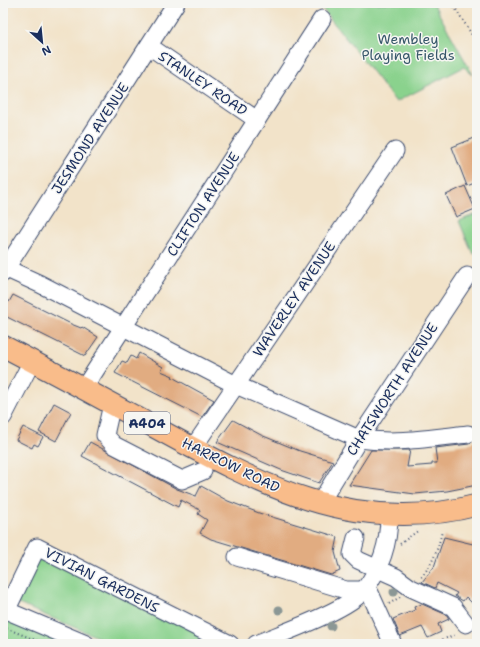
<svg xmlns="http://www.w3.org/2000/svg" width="480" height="647" viewBox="0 0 480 647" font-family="'Shantell Sans',sans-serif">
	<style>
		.green { fill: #8ad28d; stroke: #528076 }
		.building { fill: #e1ac81 }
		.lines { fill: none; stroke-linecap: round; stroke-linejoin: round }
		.minor-casing { stroke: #3b4a6e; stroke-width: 19 }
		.major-casing { stroke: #3b4a6e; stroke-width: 23 }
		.path { stroke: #3b4a6e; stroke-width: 2; stroke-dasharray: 1 3; stroke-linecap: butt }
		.minor { stroke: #fff; stroke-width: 17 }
		.major { stroke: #f9bc8a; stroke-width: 21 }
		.tree { fill: #8b9795 }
		.labels { text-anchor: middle; stroke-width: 3; stroke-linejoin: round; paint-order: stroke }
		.shield { fill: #f6f6f2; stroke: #5d6b8a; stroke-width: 1 }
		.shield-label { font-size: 13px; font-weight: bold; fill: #1b2f5e }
		.park-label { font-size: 14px; fill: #37586a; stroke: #f6f6f2 }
		.street-label { font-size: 14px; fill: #1b2f5e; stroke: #f6f6f2 }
	</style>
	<rect width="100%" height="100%" fill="#f6f6f2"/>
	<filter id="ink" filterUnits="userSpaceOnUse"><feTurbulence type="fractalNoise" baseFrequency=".025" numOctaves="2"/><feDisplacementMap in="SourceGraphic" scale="8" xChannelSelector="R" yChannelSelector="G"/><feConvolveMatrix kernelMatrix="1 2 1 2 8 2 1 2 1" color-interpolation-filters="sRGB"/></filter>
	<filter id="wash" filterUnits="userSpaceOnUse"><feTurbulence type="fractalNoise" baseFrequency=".012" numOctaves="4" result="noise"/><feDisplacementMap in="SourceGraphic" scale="16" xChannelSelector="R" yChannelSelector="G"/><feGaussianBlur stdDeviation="0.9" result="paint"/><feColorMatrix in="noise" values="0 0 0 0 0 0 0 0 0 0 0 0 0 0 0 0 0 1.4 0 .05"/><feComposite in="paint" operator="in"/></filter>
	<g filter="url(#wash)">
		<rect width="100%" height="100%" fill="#f2e3c9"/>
		<g class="green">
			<path d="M318,3H433L473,75L464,67L396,102Z"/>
			<path d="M476,214L477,252L473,254L459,221Z"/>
			<path d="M39,552L220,644H114L14,602Z"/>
			<path d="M3,616L74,644H3Z"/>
		</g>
		<g id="blocks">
			<g class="building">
				<path d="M477,137V182L467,186L452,147Z"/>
				<path d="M465,186L475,209L456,217L446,195Z"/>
				<path d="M13,295L71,324L81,328L82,327L98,337L85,356L3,315V299L9,302Z"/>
				<path d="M139,353L163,367L161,371L173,376L172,377L214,400L202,417L115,373L122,361L127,363L131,356L136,359Z"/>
				<path d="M54,403L71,412L56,441L39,432Z"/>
				<path d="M233,420L261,435L300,451L333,461L319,483L281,470L217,442Z"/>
				<path d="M23,427L43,437L38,446L34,444L32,448L16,440Z"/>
				<path d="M477,438V485L447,491L415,494L349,485L371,450H410L407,467L432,465V463H437L435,448L469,444Z"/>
				<path d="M90,442L177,489L196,496L201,486L228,501L259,513L338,537L335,552L340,571L331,575L211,539L200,533L207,520L198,514L200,510L181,500L178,507L82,456Z"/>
				<path d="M444,537L477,545V608L466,597L463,601L455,596L457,593L437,583L435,588L422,582L434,567Z"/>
				<path d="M422,604L447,615L449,619L438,624L441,632L428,638L422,627L400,636L393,619L415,610L414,607Z"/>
			</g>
		</g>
	</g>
	<g filter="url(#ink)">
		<use href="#blocks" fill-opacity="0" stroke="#3b4a6e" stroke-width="1"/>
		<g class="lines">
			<g class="minor-casing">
				<g id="minor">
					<path d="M149,46L257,120"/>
					<path d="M5,268L40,284L236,385L359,439C396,444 431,438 468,434"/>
					<path d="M3,273L176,3"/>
					<path d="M84,388L322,19"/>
					<path d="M112,404L105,435L114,445L182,480L203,471"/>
					<path d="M3,417L32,361"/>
					<path d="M193,448L395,151"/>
					<path d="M320,503L359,439L467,276"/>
					<path d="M356,538L352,554L358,560L396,577L411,588L453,607L466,624"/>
					<path d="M237,557L346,590H364L370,593L393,644"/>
					<path d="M3,609L86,644"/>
					<path d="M6,611L37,547L230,644"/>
					<path d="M256,644C282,633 348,610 364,590C381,568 389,542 389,516"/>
				</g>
			</g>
			<g class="major-casing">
				<path id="major" d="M3,346C51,371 99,397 147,423C253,481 352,538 477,505"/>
			</g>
			<g class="path">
				<path d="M452,3L477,43"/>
				<path d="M400,544L419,530"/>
				<path d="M421,577C433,564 438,549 442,531"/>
				<path d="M389,604L400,597"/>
				<path d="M3,627L45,644"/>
				<path d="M431,644L457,634"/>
			</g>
			<use href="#minor" class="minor"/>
			<use href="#major" class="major"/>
		</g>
		<g class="tree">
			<circle cx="394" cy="592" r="4.5"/>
			<circle cx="279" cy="610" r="4.5"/>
			<circle cx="331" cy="626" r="4.5"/>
		</g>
	</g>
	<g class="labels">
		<rect class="shield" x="124" y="412" width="46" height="22" rx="3"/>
		<g class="shield-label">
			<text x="147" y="428">A404</text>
		</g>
		<g class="park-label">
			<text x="408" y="44">Wembley<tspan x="408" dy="16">Playing Fields</tspan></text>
		</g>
		<g class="street-label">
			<text transform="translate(203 83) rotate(34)" y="5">STANLEY ROAD</text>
			<text transform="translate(90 138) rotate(-57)" y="5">JESMOND AVENUE</text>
			<text transform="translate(203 204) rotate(-57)" y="5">CLIFTON AVENUE</text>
			<text transform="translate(294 299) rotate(-56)" y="5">WAVERLEY AVENUE</text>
			<text transform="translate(392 389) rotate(-57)" y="5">CHATSWORTH AVENUE</text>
			<text transform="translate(231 465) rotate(26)" y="5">HARROW ROAD</text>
			<text transform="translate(102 580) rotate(27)" y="5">VIVIAN GARDENS</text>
		</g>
	</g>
	<rect width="480" height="647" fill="none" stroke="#f6f6f2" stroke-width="16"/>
	<g transform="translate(42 42) rotate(153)" stroke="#f6f6f2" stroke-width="3" paint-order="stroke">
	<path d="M0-3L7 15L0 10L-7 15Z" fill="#1b2f5e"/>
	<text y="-6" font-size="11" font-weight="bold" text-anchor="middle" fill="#1b2f5e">N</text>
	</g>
</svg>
